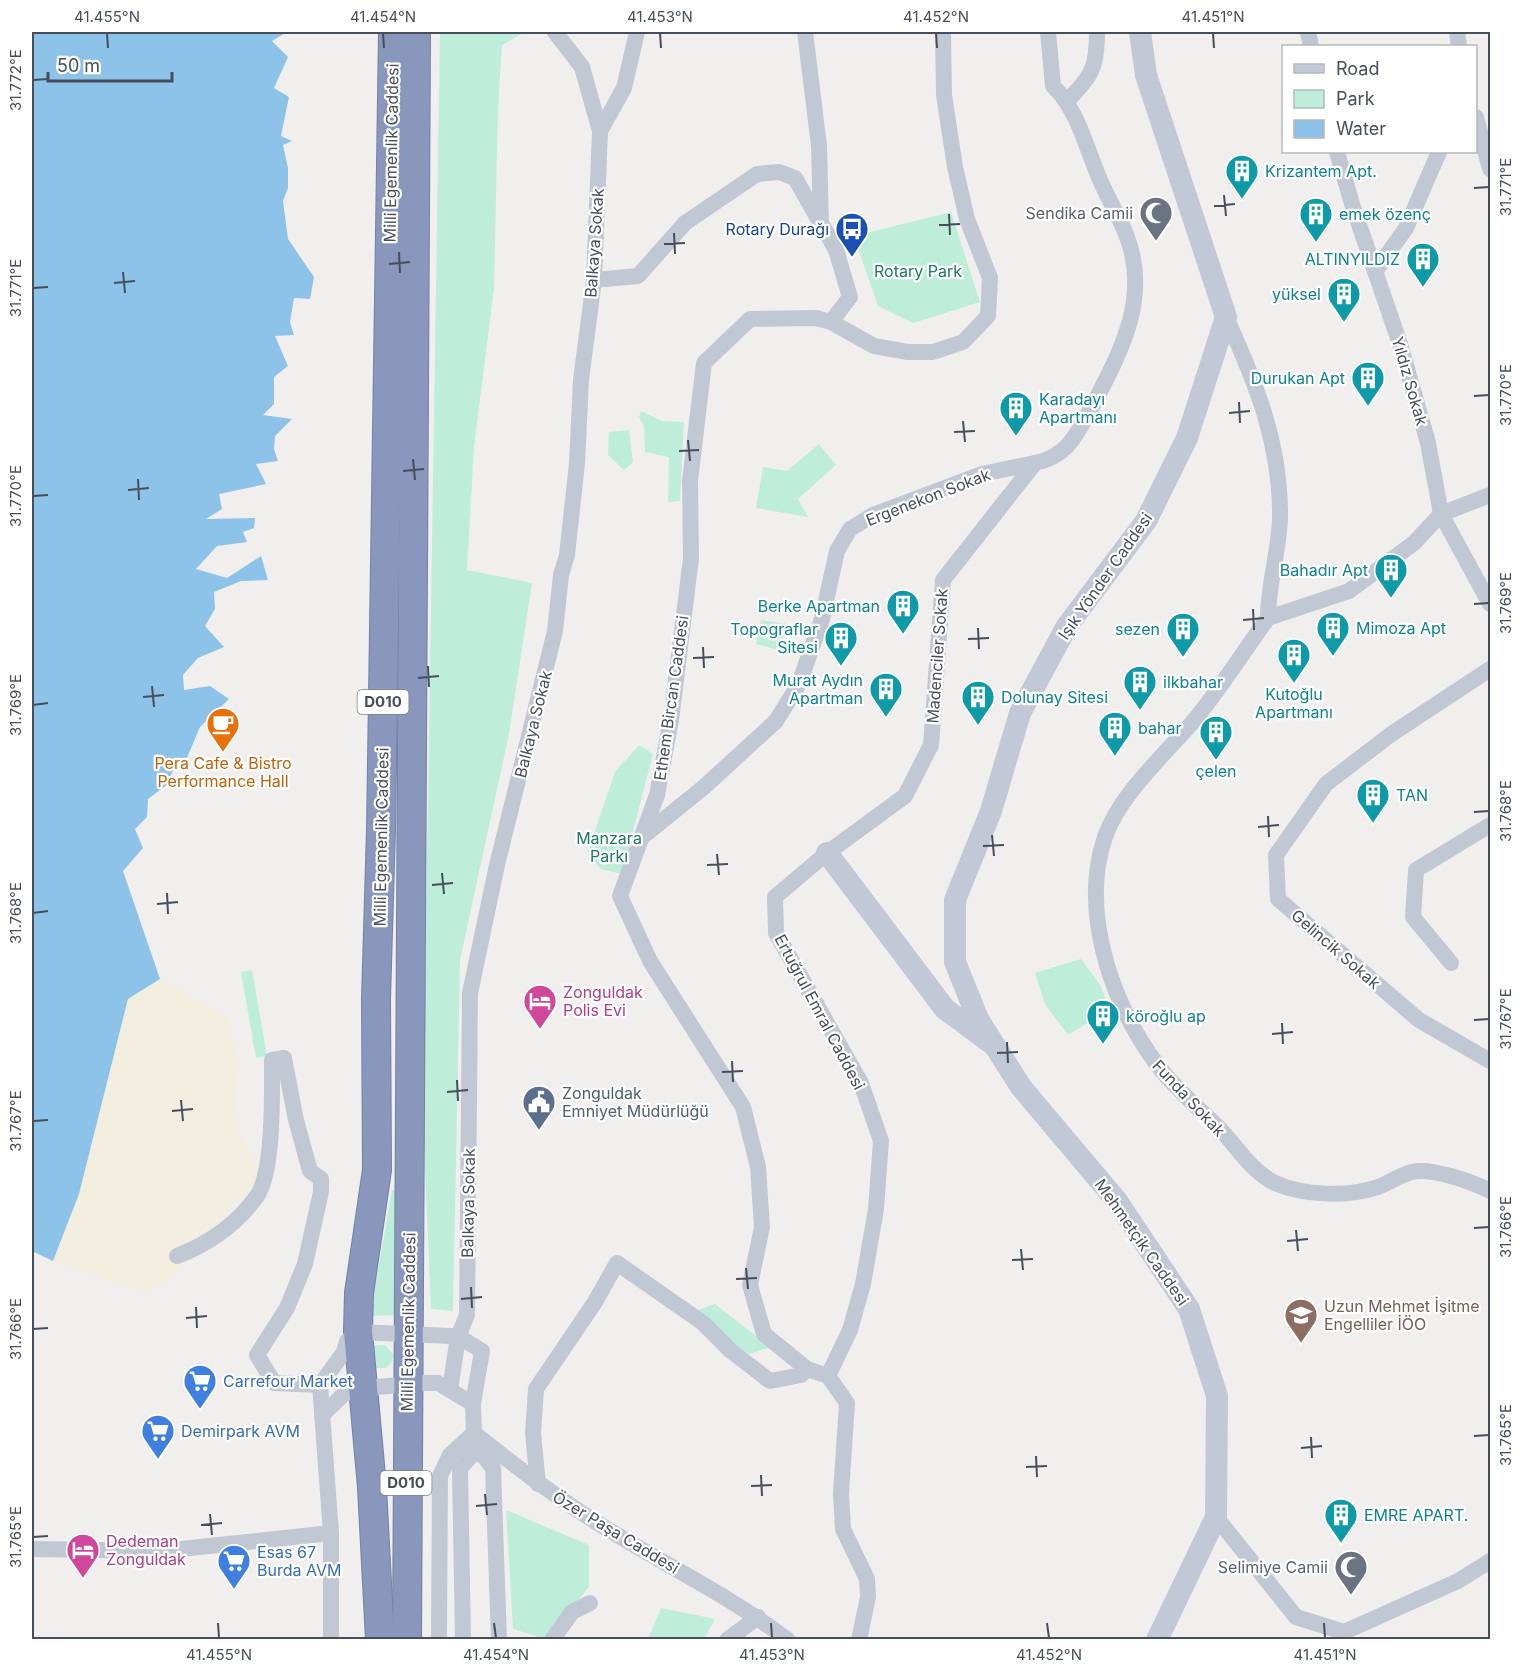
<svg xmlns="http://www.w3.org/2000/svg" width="1522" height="1671" viewBox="0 0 1522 1671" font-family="Inter,sans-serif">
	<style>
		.green { fill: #beedda }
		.sand { fill: #f2efe0 }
		.water { fill: #8dc3e8 }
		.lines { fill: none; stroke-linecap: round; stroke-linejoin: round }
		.highway-casing { stroke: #7382a7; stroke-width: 30 }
		.street { stroke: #c2c8d3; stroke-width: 16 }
		.secondary { stroke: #c2c8d6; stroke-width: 22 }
		.highway { stroke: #8897bb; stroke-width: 28 }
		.ticks { fill: none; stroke: #474e5b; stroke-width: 2 }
		.labels { text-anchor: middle; stroke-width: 4.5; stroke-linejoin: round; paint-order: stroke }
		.shield { fill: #fff; stroke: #7e838c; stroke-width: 1.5 }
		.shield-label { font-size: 15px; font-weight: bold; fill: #474e5b }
		.street-label { font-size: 16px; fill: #474e5b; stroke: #fff }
		.culture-label { font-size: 16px; fill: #0d838f; stroke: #fff; text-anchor: start }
		.worship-label { font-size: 16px; fill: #5b616d; stroke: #fff; text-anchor: end }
		.transit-label { font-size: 16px; fill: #164399; stroke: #fff; text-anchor: end }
		.park-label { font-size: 16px; fill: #1b795d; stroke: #fff }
		.food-label { font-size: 16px; fill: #c56008; stroke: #fff }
		.hotel-label { font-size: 16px; fill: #b23c85; stroke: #fff; text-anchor: start }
		.service-label { font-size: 16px; fill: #4e5e75; stroke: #fff; text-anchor: start }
		.education-label { font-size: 16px; fill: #785e54; stroke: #fff; text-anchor: start }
		.shop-label { font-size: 16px; fill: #366cbe; stroke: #fff; text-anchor: start }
		.neatline { fill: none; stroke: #474e5b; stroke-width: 2 }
		.ticks-label { font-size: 15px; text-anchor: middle; fill: #474e5b }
	</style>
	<rect width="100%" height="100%" fill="#f1efee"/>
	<g class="green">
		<path d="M440,32H525L502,45L498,108L494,288L474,447L467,570L532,583L509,734L460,960L453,1311L431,1309L423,1119Z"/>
		<path d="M951,212L980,302L913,323L878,306L854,236Z"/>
		<path d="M641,411L662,421L684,422L680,501L668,502L669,457L645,452L644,426L639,417Z"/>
		<path d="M629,430L633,462L624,470L608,455L609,432Z"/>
		<path d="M819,444L836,465L798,499L808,517L756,508L763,467L787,471Z"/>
		<path d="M761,620L788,624L780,650L756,644Z"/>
		<path d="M639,745L653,754L622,874L600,869L588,851L615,772Z"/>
		<path d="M1081,959L1101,986L1109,1010L1068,1035L1045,1004L1035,973Z"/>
		<path d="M252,970L267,1056L256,1058L241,972Z"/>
		<path d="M392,1190H397L398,1315L370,1316Z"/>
		<path d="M715,1304L770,1347L749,1354L723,1337L696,1311Z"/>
		<path d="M377,1345H385L393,1354L392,1362L386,1368H374L373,1347Z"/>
		<path d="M506,1510L589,1545V1587L545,1639L513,1629Z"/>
		<path d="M661,1608L715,1619L704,1639H648Z"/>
	</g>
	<path class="sand" d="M160,979L229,1018L238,1063L235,1117L261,1178L218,1219L195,1253L167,1282L142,1292L53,1261L128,999Z"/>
	<path class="water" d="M32,32H287L272,41L288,57L274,88L289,97L281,136L292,141L283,145L288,168V188L283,201L288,239L314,277L310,299L294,298L290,322L294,335L275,336L288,366L274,377V404L263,415L292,419L275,436L274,449L278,461L256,464L266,484L219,494L222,509L206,519L255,518L254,528L243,532L247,542L217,546L196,569L227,578L261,556L268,580L241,581L214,592L215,609L205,626L224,647L198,658L183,675L184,690L210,686L229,699L200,727L186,760L172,772L168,784L148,799L147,817L135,829L143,848L123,871L160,979L128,999L79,1194L53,1261L32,1251Z"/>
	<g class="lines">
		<g class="highway-casing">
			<g id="highway">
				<path d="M380,1640L372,1487L358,1332L359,1293L377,1170L376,999L381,830L393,32"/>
				<path d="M407,1640L416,32"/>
			</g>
		</g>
		<g class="street">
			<path d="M805,32L819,146L821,223L836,250L850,297L831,322"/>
			<path d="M1308,32L1311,46"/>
			<path d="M1457,32L1459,46"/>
			<path d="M1068,100C1092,76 1097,67 1097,32"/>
			<path d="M1476,117L1490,169"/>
			<path d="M600,131L624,88L637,32"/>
			<path d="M1337,152L1352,204L1400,344L1428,443L1441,514L1490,604"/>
			<path d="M1375,272L1406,228L1439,152"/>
			<path d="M594,280L638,276L685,223L757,174L779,172L795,178L820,222"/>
			<path d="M1226,317C1256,383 1281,444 1280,518C1279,552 1268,584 1268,618L1349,591L1414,543L1441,514L1490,495"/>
			<path d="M1268,618C1244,651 1222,686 1196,718C1167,753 1120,793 1105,837C1078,916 1116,1018 1168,1078C1185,1097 1203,1112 1220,1129C1238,1148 1251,1171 1275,1183C1304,1196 1349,1197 1378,1187C1389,1183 1400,1175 1412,1172C1431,1167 1473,1182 1490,1191"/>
			<path d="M1490,669L1390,735L1326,784L1276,855L1278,899L1419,1020L1490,1061"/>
			<path d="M641,838L704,787L776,721L799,684L822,619L837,551L850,529L873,515L982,474L1035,463"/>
			<path d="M1451,963L1413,917L1416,870L1490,825"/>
			<path d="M177,1256C208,1244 237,1224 257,1196C274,1171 272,1092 272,1060L284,1058L296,1120L310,1171L321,1179V1192L305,1264L287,1308L257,1355L274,1383L320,1385"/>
			<path d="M344,1352L358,1332L451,1336L461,1338L482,1351L473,1404L474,1433C516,1467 558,1499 604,1527C665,1565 730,1596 788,1640"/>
			<path d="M828,1376L807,1369L764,1334L750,1285L762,1227L758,1167L743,1107L650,961L620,896L657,795L671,720L691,558L690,481L704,363L750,319L816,318L831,322L874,346L908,352H933L963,342L988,316L990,278L967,219L955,167L944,95L943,32"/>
			<path d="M450,1390L458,1337L467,1315L470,993L497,865L555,631L561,575L567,555L577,463L581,380L594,280L600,131L582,67L555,32"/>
			<path d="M322,1415L344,1394L364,1388L425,1383H438L473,1404"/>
			<path d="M538,1484L533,1433L536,1389L595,1302L617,1263L703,1323L731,1351L770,1381L801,1375L807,1369"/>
			<path d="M1216,1517L1296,1617L1344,1632L1458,1581L1490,1561"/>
			<path d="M331,1533V1640"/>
			<path d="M32,1549L162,1551L331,1533L320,1385L344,1352L347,1341"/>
			<path d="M439,1640L440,1476L450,1455L474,1433L478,1449L493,1468L499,1640"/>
			<path d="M463,1640L460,1468L478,1449"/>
			<path d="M552,1640L572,1612L590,1603"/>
			<path d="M727,1640L758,1617"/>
			<path d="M859,1640L868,1597L867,1579L843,1529L841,1494L847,1403L828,1376L850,1330L863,1284L876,1209L881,1141L861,1083L776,933L775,897L827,853L905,796L931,745L943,580L1035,463C1069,456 1077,433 1093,405C1121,351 1150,298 1127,237C1119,215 1106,196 1098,175C1085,144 1077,109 1053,86L1048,32"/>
		</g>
		<g class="secondary">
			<path d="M827,853L945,1009L995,1046L1021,1087L1117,1201L1189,1309L1217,1396L1216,1517L1157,1640"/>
			<path d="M995,1046L978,1019L955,962V900L991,811L1020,713L1067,626L1146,521L1187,438L1226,317L1146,75L1140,32"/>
		</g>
		<use href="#highway" class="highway"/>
	</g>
	<path class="ticks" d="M107,33L108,48M383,33L384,48M660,33L661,48M936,33L937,48M1213,33L1214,48M33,80L48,79M1474,188L1489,187M1224,195L1226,216M1214,206L1235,204M949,214L950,235M939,225L960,224M674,233L675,254M664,244L685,243M399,252L400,273M389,264L410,262M123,272L125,293M114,283L135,281M33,288L48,287M1474,396L1489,395M1239,402L1240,423M1229,413L1250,411M963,421L965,442M954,432L975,431M688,440L690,461M679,451L699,450M413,459L415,480M403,471L424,469M138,479L139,500M128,490L149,488M33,496L48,495M1474,604L1489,603M1253,609L1254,630M1243,620L1264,618M978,628L979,649M968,639L989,638M703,647L704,668M693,658L714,657M428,666L429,687M418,678L439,676M152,686L154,707M143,697L164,695M33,705L48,703M1474,812L1489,811M1268,816L1269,837M1258,827L1279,825M992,835L994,856M983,846L1004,845M717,854L719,875M707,865L728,864M442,873L444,894M432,885L453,883M167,893L168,914M157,904L178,902M33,913L48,911M1474,1020L1489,1019M1282,1023L1283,1044M1272,1034L1293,1032M1007,1042L1008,1063M997,1053L1018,1052M732,1061L733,1082M722,1072L743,1071M457,1080L458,1101M447,1092L468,1090M181,1100L183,1121M172,1111L193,1109M33,1121L48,1120M1474,1228L1489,1227M1296,1230L1298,1251M1287,1241L1308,1239M1021,1249L1023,1270M1012,1260L1033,1259M746,1268L748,1289M736,1279L757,1278M471,1287L472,1308M461,1299L482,1297M196,1307L197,1328M186,1318L207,1316M33,1329L48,1328M1474,1436L1489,1435M1311,1437L1312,1458M1301,1448L1322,1446M1036,1456L1037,1477M1026,1467L1047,1466M761,1475L762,1496M751,1486L772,1485M485,1494L487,1515M476,1506L497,1504M210,1514L212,1535M201,1525L222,1523M33,1537L48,1536M218,1623L219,1638M494,1623L496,1638M771,1623L772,1638M1047,1623L1049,1638M1324,1623L1325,1638"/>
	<defs>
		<g id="building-pin" transform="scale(1.725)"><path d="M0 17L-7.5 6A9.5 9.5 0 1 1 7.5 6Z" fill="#0f9aa8" stroke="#fff"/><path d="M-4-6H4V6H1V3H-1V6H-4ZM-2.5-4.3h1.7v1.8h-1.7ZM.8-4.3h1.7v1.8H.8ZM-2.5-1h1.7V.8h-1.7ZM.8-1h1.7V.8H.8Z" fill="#fff"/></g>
		<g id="mosque-pin" transform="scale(1.725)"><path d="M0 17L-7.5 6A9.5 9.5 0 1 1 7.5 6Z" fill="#6b7280" stroke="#fff"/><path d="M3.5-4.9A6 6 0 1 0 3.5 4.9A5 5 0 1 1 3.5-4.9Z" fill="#fff"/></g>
		<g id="bus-pin" transform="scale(1.725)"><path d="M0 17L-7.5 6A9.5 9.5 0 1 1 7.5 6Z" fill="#1a4fb4" stroke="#fff"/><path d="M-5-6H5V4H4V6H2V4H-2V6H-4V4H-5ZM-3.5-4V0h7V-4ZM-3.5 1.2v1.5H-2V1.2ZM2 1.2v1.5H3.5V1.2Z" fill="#fff"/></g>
		<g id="cafe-pin" transform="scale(1.725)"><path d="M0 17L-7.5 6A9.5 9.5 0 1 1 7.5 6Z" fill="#e8710a" stroke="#fff"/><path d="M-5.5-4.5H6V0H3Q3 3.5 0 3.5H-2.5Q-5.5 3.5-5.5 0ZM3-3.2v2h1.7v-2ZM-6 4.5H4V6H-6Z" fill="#fff"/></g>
		<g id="hotel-pin" transform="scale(1.725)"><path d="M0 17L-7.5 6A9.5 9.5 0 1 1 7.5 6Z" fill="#d1479c" stroke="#fff"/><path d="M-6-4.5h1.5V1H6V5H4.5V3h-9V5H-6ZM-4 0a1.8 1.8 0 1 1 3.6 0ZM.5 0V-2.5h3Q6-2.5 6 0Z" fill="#fff"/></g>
		<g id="civic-pin" transform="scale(1.725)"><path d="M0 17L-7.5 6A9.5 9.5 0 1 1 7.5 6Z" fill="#5c6f8a" stroke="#fff"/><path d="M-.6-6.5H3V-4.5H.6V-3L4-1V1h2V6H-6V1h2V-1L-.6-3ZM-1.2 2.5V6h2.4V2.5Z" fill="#fff"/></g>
		<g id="school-pin" transform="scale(1.725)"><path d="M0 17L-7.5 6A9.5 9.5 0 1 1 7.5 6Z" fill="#8d6e63" stroke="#fff"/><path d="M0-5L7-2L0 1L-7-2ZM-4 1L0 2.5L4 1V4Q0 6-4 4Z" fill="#fff"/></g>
		<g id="supermarket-pin" transform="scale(1.725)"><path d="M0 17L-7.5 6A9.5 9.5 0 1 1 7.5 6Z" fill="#3f7fe0" stroke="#fff"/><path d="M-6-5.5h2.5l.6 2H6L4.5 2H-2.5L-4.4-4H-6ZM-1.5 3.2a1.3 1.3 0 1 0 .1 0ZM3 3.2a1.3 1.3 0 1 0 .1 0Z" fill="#fff"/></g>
	</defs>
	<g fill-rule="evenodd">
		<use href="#building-pin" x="1242" y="171"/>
		<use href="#mosque-pin" x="1156" y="213"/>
		<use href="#building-pin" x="1316" y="214"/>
		<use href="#bus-pin" x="852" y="229"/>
		<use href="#building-pin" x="1423" y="259"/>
		<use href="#building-pin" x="1344" y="294"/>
		<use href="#building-pin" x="1368" y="378"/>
		<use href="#building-pin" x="1016" y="408"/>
		<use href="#building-pin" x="1391" y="570"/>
		<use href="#building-pin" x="903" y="606"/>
		<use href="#building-pin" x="1333" y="628"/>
		<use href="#building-pin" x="1183" y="629"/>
		<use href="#building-pin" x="841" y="638"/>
		<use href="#building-pin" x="1294" y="655"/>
		<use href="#building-pin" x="1140" y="682"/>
		<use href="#building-pin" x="886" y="689"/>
		<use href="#building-pin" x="978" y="697"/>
		<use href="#cafe-pin" x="223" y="724"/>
		<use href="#building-pin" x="1115" y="728"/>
		<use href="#building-pin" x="1216" y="732"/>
		<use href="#building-pin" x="1373" y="795"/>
		<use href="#hotel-pin" x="540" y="1001"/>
		<use href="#building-pin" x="1103" y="1016"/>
		<use href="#civic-pin" x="539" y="1102"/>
		<use href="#school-pin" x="1301" y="1315"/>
		<use href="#supermarket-pin" x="200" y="1381"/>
		<use href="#supermarket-pin" x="158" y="1431"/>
		<use href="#building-pin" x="1341" y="1515"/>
		<use href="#hotel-pin" x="83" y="1550"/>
		<use href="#supermarket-pin" x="234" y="1561"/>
		<use href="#mosque-pin" x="1351" y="1567"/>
	</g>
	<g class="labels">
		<g class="shield">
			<rect x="357.5" y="690" width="51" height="24" rx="4.5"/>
			<rect x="380.5" y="1471" width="51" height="24" rx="4.5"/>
		</g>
		<g class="shield-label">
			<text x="383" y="707">D010</text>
			<text x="406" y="1488">D010</text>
		</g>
		<g class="street-label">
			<text transform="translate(391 153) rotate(-89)" y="6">Milli Egemenlik Caddesi</text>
			<text transform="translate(594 243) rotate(-86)" y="6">Balkaya Sokak</text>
			<text transform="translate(1410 381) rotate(74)" y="6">Yıldız Sokak</text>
			<text transform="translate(928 497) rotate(-21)" y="6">Ergenekon Sokak</text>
			<text transform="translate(1105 576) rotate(-55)" y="6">Işık Yönder Caddesi</text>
			<text transform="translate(937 656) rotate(-86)" y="6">Madenciler Sokak</text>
			<text transform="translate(671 698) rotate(-82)" y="6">Ethem Bircan Caddesi</text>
			<text transform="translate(533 724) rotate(-76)" y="6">Balkaya Sokak</text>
			<text transform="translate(381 837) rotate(-89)" y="6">Milli Egemenlik Caddesi</text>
			<text transform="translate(1336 949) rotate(41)" y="6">Gelincik Sokak</text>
			<text transform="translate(820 1012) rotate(62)" y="6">Ertuğrul Emral Caddesi</text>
			<text transform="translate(1189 1098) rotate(47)" y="6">Funda Sokak</text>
			<text transform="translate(468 1203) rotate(-89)" y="6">Balkaya Sokak</text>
			<text transform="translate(1142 1242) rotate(55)" y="6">Mehmetçik Caddesi</text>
			<text transform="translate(408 1322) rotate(-89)" y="6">Milli Egemenlik Caddesi</text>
			<text transform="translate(616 1532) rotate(31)" y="6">Özer Paşa Caddesi</text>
		</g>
		<g class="culture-label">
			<text x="1265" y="177">Krizantem Apt.</text>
			<text x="1339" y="220">emek özenç</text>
			<text x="1400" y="265" text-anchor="end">ALTINYILDIZ</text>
			<text x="1321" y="300" text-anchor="end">yüksel</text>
			<text x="1345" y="384" text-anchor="end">Durukan Apt</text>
			<text x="1039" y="405">Karadayı<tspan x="1039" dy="18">Apartmanı</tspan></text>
			<text x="1368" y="576" text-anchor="end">Bahadır Apt</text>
			<text x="880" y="612" text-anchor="end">Berke Apartman</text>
			<text x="1356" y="634">Mimoza Apt</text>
			<text x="818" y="635" text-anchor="end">Topograflar<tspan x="818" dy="18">Sitesi</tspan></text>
			<text x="1160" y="635" text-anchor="end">sezen</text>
			<text x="863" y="686" text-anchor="end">Murat Aydın<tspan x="863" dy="18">Apartman</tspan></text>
			<text x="1163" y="688">ilkbahar</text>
			<text x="1294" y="700" text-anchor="middle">Kutoğlu<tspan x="1294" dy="18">Apartmanı</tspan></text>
			<text x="1001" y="703">Dolunay Sitesi</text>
			<text x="1138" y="734">bahar</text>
			<text x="1216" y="777" text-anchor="middle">çelen</text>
			<text x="1396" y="801">TAN</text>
			<text x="1126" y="1022">köroğlu ap</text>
			<text x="1364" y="1521">EMRE APART.</text>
		</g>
		<g class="worship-label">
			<text x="1133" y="219">Sendika Camii</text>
			<text x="1328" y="1573">Selimiye Camii</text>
		</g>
		<g class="transit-label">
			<text x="829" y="235">Rotary Durağı</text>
		</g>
		<g class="park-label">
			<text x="918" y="277">Rotary Park</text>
			<text x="609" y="844">Manzara<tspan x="609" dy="18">Parkı</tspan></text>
		</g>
		<g class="food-label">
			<text x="223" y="769">Pera Cafe &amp; Bistro<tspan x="223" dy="18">Performance Hall</tspan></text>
		</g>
		<g class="hotel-label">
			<text x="563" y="998">Zonguldak<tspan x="563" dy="18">Polis Evi</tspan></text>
			<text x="106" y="1547">Dedeman<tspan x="106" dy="18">Zonguldak</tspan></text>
		</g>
		<g class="service-label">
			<text x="562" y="1099">Zonguldak<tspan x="562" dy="18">Emniyet Müdürlüğü</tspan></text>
		</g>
		<g class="education-label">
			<text x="1324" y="1312">Uzun Mehmet İşitme<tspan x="1324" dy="18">Engelliler İÖO</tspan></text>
		</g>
		<g class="shop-label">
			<text x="223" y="1387">Carrefour Market</text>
			<text x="181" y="1437">Demirpark AVM</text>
			<text x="257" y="1558">Esas 67<tspan x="257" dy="18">Burda AVM</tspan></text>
		</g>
	</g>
	<rect width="1522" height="1671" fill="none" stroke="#ffffff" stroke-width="66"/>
	<rect x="1282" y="45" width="195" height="108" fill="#ffffff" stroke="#b5b8bd" stroke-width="1.5"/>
	<rect x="1294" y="64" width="30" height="9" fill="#c2c8d6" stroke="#b5b8bd" stroke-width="1.5"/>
	<text x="1336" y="75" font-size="18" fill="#474e5b">Road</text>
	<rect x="1294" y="90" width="30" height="18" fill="#beedda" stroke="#b5b8bd" stroke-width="1.5"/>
	<text x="1336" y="105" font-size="18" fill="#474e5b">Park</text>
	<rect x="1294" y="120" width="30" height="18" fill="#8dc3e8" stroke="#b5b8bd" stroke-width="1.5"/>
	<text x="1336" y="135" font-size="18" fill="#474e5b">Water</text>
	<path d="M48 72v9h124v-9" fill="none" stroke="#474e5b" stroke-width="3"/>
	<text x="57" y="72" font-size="18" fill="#474e5b" stroke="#ffffff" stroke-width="4.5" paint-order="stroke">50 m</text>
	<rect x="33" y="33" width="1456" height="1605" class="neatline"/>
	<g class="ticks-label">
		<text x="107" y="22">41.455°N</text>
		<text x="383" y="22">41.454°N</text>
		<text x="660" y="22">41.453°N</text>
		<text x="936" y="22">41.452°N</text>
		<text x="1213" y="22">41.451°N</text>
		<text transform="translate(16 80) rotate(-90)" y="5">31.772°E</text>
		<text transform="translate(1506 187) rotate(-90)" y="5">31.771°E</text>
		<text transform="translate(16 288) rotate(-90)" y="5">31.771°E</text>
		<text transform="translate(1506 395) rotate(-90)" y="5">31.770°E</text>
		<text transform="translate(16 496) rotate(-90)" y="5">31.770°E</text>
		<text transform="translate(1506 603) rotate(-90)" y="5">31.769°E</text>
		<text transform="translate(16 705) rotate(-90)" y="5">31.769°E</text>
		<text transform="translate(1506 811) rotate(-90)" y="5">31.768°E</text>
		<text transform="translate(16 913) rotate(-90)" y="5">31.768°E</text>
		<text transform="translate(1506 1019) rotate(-90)" y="5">31.767°E</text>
		<text transform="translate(16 1121) rotate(-90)" y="5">31.767°E</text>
		<text transform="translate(1506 1227) rotate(-90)" y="5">31.766°E</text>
		<text transform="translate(16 1329) rotate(-90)" y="5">31.766°E</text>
		<text transform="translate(1506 1435) rotate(-90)" y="5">31.765°E</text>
		<text transform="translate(16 1537) rotate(-90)" y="5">31.765°E</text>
		<text x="219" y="1660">41.455°N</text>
		<text x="496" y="1660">41.454°N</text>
		<text x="772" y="1660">41.453°N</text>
		<text x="1049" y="1660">41.452°N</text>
		<text x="1325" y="1660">41.451°N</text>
	</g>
</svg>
